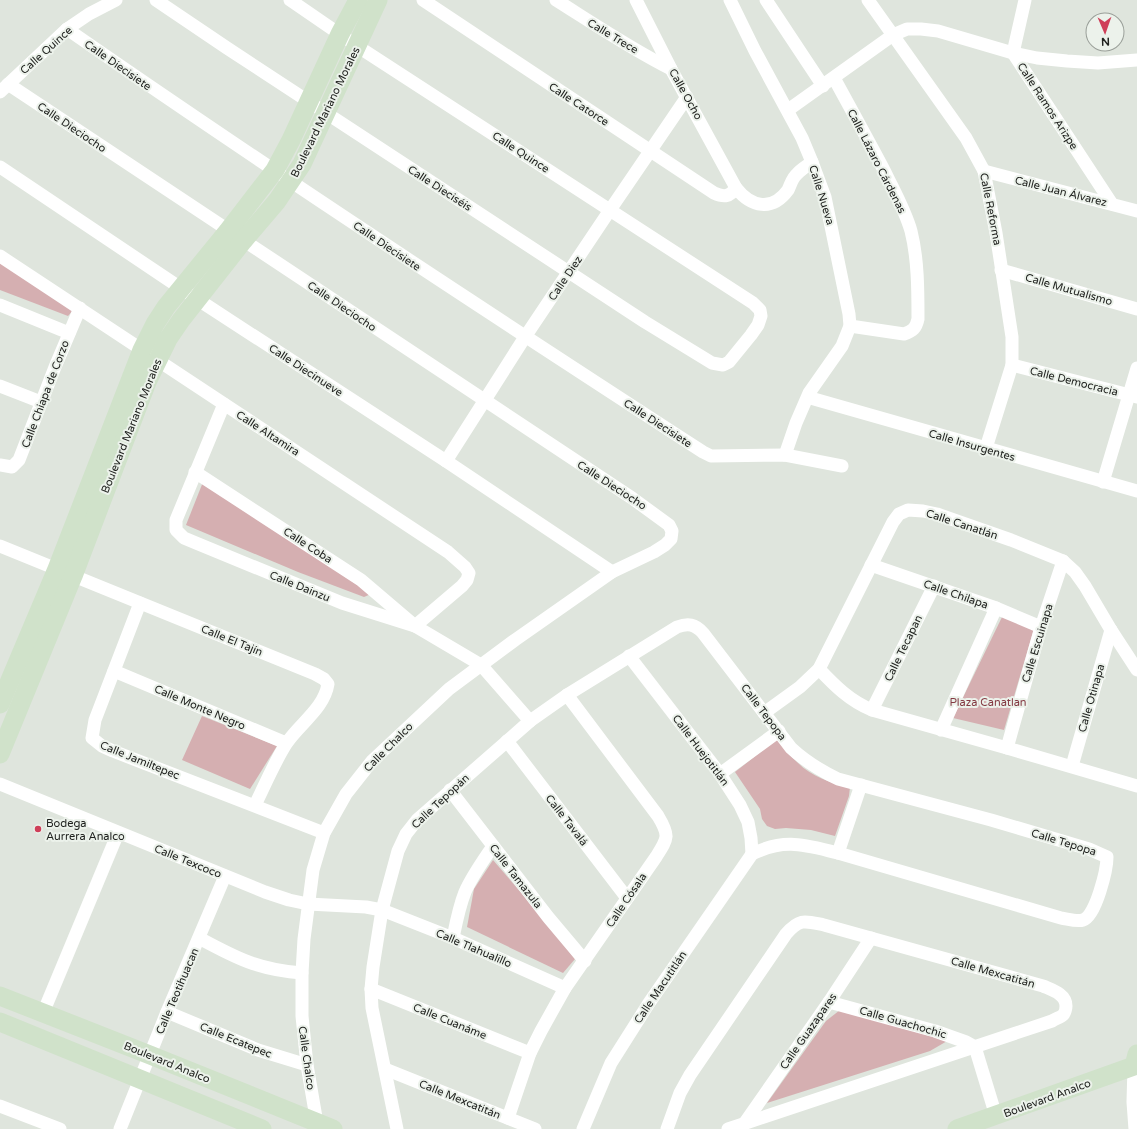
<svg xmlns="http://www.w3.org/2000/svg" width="1137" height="1129" viewBox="0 0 1137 1129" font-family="'Varela Round',sans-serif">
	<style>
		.park { fill: #d5afb1 }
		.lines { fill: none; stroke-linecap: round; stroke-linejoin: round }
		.street { stroke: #fff; stroke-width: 13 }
		.secondary { stroke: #d0e2ca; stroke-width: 19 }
		.poi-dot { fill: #cf3f59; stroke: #ecf2eb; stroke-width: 1.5 }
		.labels { text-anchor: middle; stroke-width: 4; stroke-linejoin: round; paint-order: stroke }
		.street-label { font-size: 11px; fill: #20221f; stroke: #ecf2eb }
		.park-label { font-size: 11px; fill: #843a43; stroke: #ecf2eb }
		.poi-label { font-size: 11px; fill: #20221f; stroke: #ecf2eb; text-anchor: start }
	</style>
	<rect width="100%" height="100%" fill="#dfe5dd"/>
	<g class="park">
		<path d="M0,259L75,308L68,316L0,290Z"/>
		<path d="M203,482L371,594L364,597L298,572L186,525Z"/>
		<path d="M1003,615L1034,629L1004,730L953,718Z"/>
		<path d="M202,716L277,746L250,789L182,760Z"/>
		<path d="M777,739C784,747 790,756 798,763C811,776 832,784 850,787L849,796L835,836L811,830L786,828L775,829L767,826L762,819L760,809L735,772Z"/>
		<path d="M493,860L547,923L575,959L563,973L467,927L474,889Z"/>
		<path d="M840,1010L954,1037L930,1051L767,1103L826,1021Z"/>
	</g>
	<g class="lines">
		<g class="street">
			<path d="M156,0L227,48L645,322L712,363L723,365L729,362L751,335L758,325L761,316L760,310L753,303L357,46L290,0"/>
			<path d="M423,0L714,193C725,198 730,196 736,188"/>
			<path d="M556,0C594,24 631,49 671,69"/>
			<path d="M636,0L671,69L736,188C751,207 772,212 788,190C791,184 792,178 797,174C801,169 807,166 812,162"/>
			<path d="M730,0L755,51L802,138L812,162L825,197L849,314L850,326L842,346L809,393L796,423L785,455"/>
			<path d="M766,0L823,86"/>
			<path d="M868,0L966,138L984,171L996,233L1012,337V365L986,448"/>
			<path d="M1025,0L1013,53L1112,204"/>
			<path d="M67,29C276,174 489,313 703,452L711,456L785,455L842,466"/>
			<path d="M834,78C851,109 868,140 885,172C894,191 905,210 911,231C918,259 918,290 918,319C916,328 913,331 904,334L850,326"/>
			<path d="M8,84L632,498L669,525L672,531L671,539L665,545L654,552L612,572L515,640L449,689L372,761L346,794L324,833L313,870L304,939L302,973V1016L307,1065L318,1129"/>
			<path d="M0,92L67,29L89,14L116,0"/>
			<path d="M788,110L893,35L907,29H921L938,31L1013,53L1037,58L1067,61L1098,63L1137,60"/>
			<path d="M0,167L197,299L446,461L612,572"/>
			<path d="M984,171L1137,211"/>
			<path d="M0,256L448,552L465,567L469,573L467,580L462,586L415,626L361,580L195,472"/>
			<path d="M1001,270L1137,309"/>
			<path d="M0,305L69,333"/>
			<path d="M1012,365L1137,397"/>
			<path d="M0,386L41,402"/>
			<path d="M809,396L814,399L1137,491"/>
			<path d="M224,404L176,520V530L184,538L196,543L342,603L415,626L481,665L530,721"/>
			<path d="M446,461L525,337L610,210L687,97"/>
			<path d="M0,465L12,467L19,460L55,367L80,308"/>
			<path d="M1103,482L1137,368"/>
			<path d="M0,546L315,674L324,679L328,684C324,709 299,724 286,744C274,763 265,785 255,805"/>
			<path d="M871,565L996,608L1041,627"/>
			<path d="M140,603L95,720L92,738L102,746L113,751L324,833"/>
			<path d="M629,656L720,774L740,805L748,822L751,838L752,854"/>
			<path d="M819,669C835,686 850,701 872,710L1007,748L1137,786"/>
			<path d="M114,671L286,743"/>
			<path d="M872,710L934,586"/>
			<path d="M764,713L800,687L819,669L893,522L899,514L908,510L923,511L937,514L1011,540L1063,561L1075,572L1085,586L1111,630L1137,670"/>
			<path d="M941,730L996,608"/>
			<path d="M507,741L627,898"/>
			<path d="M1007,748L1041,627L1063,561"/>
			<path d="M1072,766L1111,630"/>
			<path d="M720,774L779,731"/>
			<path d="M0,784L265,892L289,900L308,904L366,907L382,910L453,938L565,988"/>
			<path d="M450,790L548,917L585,961"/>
			<path d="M838,853L861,785"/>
			<path d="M199,938C236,958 259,970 302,973"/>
			<path d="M453,938C456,923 459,907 465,892C472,876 483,861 493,846"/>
			<path d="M371,989L530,1053"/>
			<path d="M829,1002L935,1031L966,1042L975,1047L996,1116"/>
			<path d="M167,1012L258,1050L307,1065"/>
			<path d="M43,1013L118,833"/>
			<path d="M385,1069L535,1129"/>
			<path d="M0,1106L60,1129"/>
			<path d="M508,1118L530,1053L541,1031L565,988L656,857C668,838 670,836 658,816L567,695"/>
			<path d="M744,1124L829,1002L871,938"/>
			<path d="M120,1129L167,1012L225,876"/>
			<path d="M397,1129L372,1008L371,989L373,967L382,910L398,851L406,834L417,820L530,721L567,695L677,627C688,623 695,624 703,633L791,748C806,762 819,770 838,779L991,820L1089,849L1107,857C1107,869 1096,916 1083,920C1077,922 1068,919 1061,918L838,853C804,845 785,838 752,854"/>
			<path d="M583,1129L611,1063L649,1003L752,854"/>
			<path d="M667,1129L680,1093L690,1075L786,934C800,918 805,921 824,925L1043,986C1052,990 1066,994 1066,1006C1066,1008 1065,1013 1063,1015C1061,1017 1055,1019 1052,1021L728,1129"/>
			<path d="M1135,1129L1133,1102L1134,1066L1137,1065"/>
		</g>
		<g class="secondary">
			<path d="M0,704L57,569L142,350L155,324L166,307L228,231L275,170L291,140L340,34L358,0"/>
			<path d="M0,754L73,576L147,382L168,339L181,320L243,241L277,201L302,164L378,0"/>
			<path d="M0,996L150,1055L333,1129"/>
			<path d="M0,1022L262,1129"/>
			<path d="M957,1129L1134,1066L1137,1054"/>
		</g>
	</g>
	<circle class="poi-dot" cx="38" cy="829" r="4"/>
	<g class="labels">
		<g class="street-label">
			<text transform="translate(613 36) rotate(31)" y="4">Calle Trece</text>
			<text transform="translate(46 50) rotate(-42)" y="4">Calle Quince</text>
			<text transform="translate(118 65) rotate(35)" y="4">Calle Diecisiete</text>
			<text transform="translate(686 94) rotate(61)" y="4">Calle Ocho</text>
			<text transform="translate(579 104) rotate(33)" y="4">Calle Catorce</text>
			<text transform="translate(1048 106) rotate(57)" y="4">Calle Ramos Arizpe</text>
			<text transform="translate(325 112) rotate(-64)" y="4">Boulevard Mariano Morales</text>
			<text transform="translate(72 127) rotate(34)" y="4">Calle Dieciocho</text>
			<text transform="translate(521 152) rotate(33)" y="4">Calle Quince</text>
			<text transform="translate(877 161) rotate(63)" y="4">Calle Lázaro Cárdenas</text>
			<text transform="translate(440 188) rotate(33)" y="4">Calle Dieciséis</text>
			<text transform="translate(1061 191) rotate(14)" y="4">Calle Juan Álvarez</text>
			<text transform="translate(822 195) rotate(73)" y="4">Calle Nueva</text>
			<text transform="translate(991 209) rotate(79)" y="4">Calle Reforma</text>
			<text transform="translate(387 246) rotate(34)" y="4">Calle Diecisiete</text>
			<text transform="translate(565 278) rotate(-56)" y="4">Calle Diez</text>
			<text transform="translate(1069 289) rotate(16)" y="4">Calle Mutualismo</text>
			<text transform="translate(342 306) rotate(34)" y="4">Calle Dieciocho</text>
			<text transform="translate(306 370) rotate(33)" y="4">Calle Diecinueve</text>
			<text transform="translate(1074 381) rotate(14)" y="4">Calle Democracia</text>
			<text transform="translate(45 394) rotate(-69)" y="4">Calle Chiapa de Corzo</text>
			<text transform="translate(658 423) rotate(33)" y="4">Calle Diecisiete</text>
			<text transform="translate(131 426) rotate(-68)" y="4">Boulevard Mariano Morales</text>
			<text transform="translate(268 433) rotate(33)" y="4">Calle Altamira</text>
			<text transform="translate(972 445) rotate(16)" y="4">Calle Insurgentes</text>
			<text transform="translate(612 485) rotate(33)" y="4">Calle Dieciocho</text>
			<text transform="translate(962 524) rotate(18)" y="4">Calle Canatlán</text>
			<text transform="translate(308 545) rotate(33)" y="4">Calle Coba</text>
			<text transform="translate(300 586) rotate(22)" y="4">Calle Dainzu</text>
			<text transform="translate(956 594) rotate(19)" y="4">Calle Chilapa</text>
			<text transform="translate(232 640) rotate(22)" y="4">Calle El Tajín</text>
			<text transform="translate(1037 643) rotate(-73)" y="4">Calle Escuinapa</text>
			<text transform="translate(903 648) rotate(-64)" y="4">Calle Tecapan</text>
			<text transform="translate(1091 698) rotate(-74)" y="4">Calle Otinapa</text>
			<text transform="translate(200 707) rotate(23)" y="4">Calle Monte Negro</text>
			<text transform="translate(764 712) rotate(53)" y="4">Calle Tepopa</text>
			<text transform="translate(388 747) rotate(-45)" y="4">Calle Chalco</text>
			<text transform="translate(701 750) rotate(53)" y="4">Calle Huejotitlán</text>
			<text transform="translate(140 760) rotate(22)" y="4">Calle Jamiltepec</text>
			<text transform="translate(440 801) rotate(-43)" y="4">Calle Tepopán</text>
			<text transform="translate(567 820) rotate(52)" y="4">Calle Tavalá</text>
			<text transform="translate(1064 842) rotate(17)" y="4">Calle Tepopa</text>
			<text transform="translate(188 861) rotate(22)" y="4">Calle Texcoco</text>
			<text transform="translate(516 876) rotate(52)" y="4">Calle Tamazula</text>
			<text transform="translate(626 900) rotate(-56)" y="4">Calle Cósala</text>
			<text transform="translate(474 948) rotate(23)" y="4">Calle Tlahualillo</text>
			<text transform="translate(993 972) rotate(16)" y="4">Calle Mexcatitán</text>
			<text transform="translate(660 987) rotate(-56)" y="4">Calle Macutitlán</text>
			<text transform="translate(177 991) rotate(-67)" y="4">Calle Teotihuacan</text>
			<text transform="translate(450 1021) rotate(22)" y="4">Calle Cuanáme</text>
			<text transform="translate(903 1022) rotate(16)" y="4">Calle Guachochic</text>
			<text transform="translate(808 1031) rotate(-55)" y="4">Calle Guazapares</text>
			<text transform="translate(236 1040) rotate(22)" y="4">Calle Ecatepec</text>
			<text transform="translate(307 1058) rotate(82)" y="4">Calle Chalco</text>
			<text transform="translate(167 1062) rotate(22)" y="4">Boulevard Analco</text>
			<text transform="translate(1047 1098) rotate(-20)" y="4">Boulevard Analco</text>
			<text transform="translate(460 1099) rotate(22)" y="4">Calle Mexcatitán</text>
		</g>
		<g class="park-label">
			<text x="988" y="706">Plaza Canatlan</text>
		</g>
		<g class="poi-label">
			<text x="46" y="827">Bodega<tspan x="46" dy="13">Aurrera Analco</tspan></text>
		</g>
	</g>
	<g transform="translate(1105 32) rotate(178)"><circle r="19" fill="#ecf2eb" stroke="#9a9f99"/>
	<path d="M0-3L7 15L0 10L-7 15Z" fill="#cf3f59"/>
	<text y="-6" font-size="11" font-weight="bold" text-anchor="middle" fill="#20221f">N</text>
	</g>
</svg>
